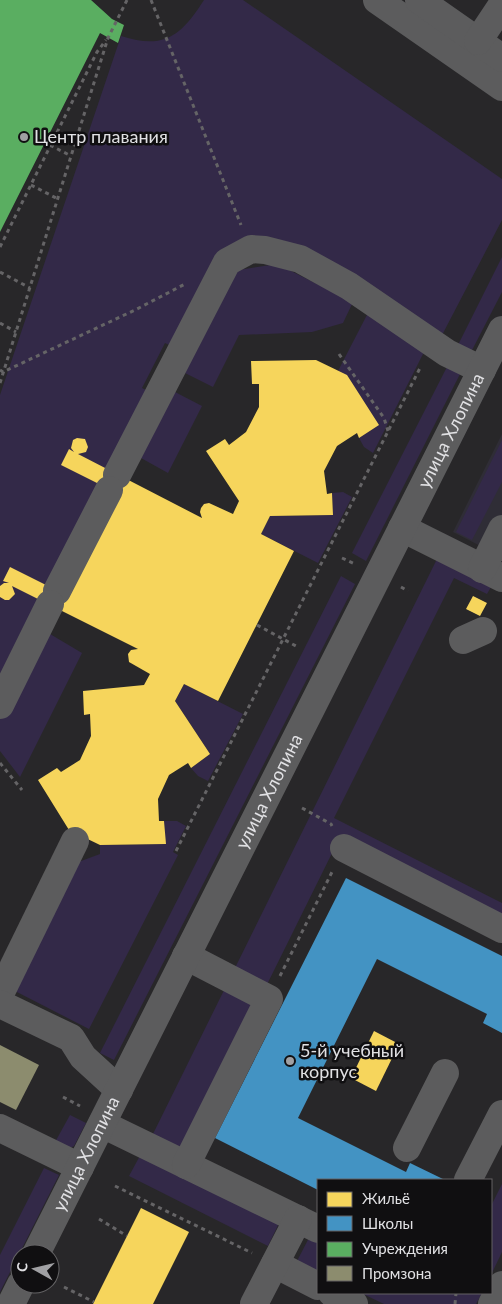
<svg xmlns="http://www.w3.org/2000/svg" width="502" height="1304" viewBox="0 0 502 1304" font-family="Lato,sans-serif">
	<style>
		.built { fill: #2f2d36 }
		.green { fill: #332948 }
		.homes { fill: #f6d55c }
		.schools { fill: #4393c3 }
		.public { fill: #5aae61 }
		.industry { fill: #8c8c6e }
		.lines { fill: none; stroke-linecap: round; stroke-linejoin: round }
		.path { stroke: #656466; stroke-width: 3; stroke-dasharray: 4 4; stroke-linecap: butt }
		.minor { stroke: #5c5c5d; stroke-width: 28 }
		.poi-dot { fill: #a0a0a3; stroke: #100f11; stroke-width: 2 }
		.labels { text-anchor: middle; stroke-width: 5; stroke-linejoin: round; paint-order: stroke }
		.poi-label { font-size: 18px; fill: #e1e1e4; stroke: #100f11; text-anchor: start }
		.street-label { font-size: 18px; fill: #e1e1e4; stroke: #100f11 }
	</style>
	<rect width="100%" height="100%" fill="#282729"/>
	<path class="built" d="M502,434V557L453,532Z"/>
	<g class="green">
		<path d="M204,0H243L502,179V220L440,339L246,245L174,347L165,343L142,388L150,392L0,690V395L121,36C164,50 181,36 204,0Z"/>
		<path d="M502,257V292L470,354L457,347Z"/>
		<path d="M277,264L353,302L343,323L312,332L239,335L213,387L185,373L238,270Z"/>
		<path d="M369,311L425,350L373,453L364,447L359,438L338,371Z"/>
		<path d="M449,363L462,370L366,561L352,553Z"/>
		<path d="M175,392L202,406L168,473L141,458Z"/>
		<path d="M502,440V482L472,540L456,532Z"/>
		<path d="M343,492L352,497L318,563L261,534L270,516L333,515L332,493Z"/>
		<path d="M437,559L491,587L487,594L454,578L334,818L502,903V920L339,839L183,1154L151,1138Z"/>
		<path d="M341,576L355,584L114,1060L100,1053Z"/>
		<path d="M45,631L82,653L20,777L0,751V719Z"/>
		<path d="M184,684L243,714L208,781L198,776L191,768L210,754L175,701Z"/>
		<path d="M164,821H177L186,826L173,852L178,855L89,1029L13,990L73,864L100,854V845L165,844Z"/>
		<path d="M70,1115L86,1123L74,1146L70,1148L54,1144Z"/>
		<path d="M142,1152L280,1221L268,1246L129,1176Z"/>
		<path d="M44,1168L59,1175L0,1292V1255Z"/>
		<path d="M502,1184V1252L491,1275V1206Z"/>
		<path d="M310,1236L318,1241V1271L297,1261Z"/>
		<path d="M361,1293H482L476,1304H384Z"/>
	</g>
	<g class="homes">
		<path d="M316,360L347,375L379,425L359,438L357,433L337,446L324,471L327,494L332,493L333,515L270,516L261,534L294,551L218,701L184,684L175,701L210,754L191,768L188,763L169,775L158,799L159,821H164L166,844L100,845L69,830L38,780L57,768L61,772L80,760L91,736L90,714L84,715L83,691L144,685L150,674L129,662L128,654L131,650L138,649L12,586L15,594L9,600H5L0,597V586L4,583H9L3,581L10,567L62,593L113,491L61,465L69,449L74,452L71,448L73,440L77,438L85,439L88,447L86,452L78,454L202,518L200,512L201,508L204,504L209,503L233,514L239,501L206,451L225,439L229,445L246,432L259,407V384H252L251,361Z"/>
		<path d="M473,596L487,603L480,616L466,609Z"/>
		<path d="M374,1031L399,1044L376,1091L351,1078Z"/>
		<path d="M141,1208L189,1232L153,1304H93Z"/>
	</g>
	<path class="schools" d="M346,878L502,956V1033L483,1023L487,1014L377,959L298,1118L406,1172L410,1163L445,1180H318V1190L215,1138Z"/>
	<path class="public" d="M0,0H91L112,19L124,25L118,43L100,33L0,232Z"/>
	<path class="industry" d="M0,1045L39,1065L16,1110L0,1102Z"/>
	<g class="lines">
		<g class="path">
			<path d="M151,0L241,225"/>
			<path d="M50,145L71,156"/>
			<path d="M31,185L58,199"/>
			<path d="M0,247L97,52L106,40"/>
			<path d="M0,272L30,288"/>
			<path d="M0,323L16,332"/>
			<path d="M339,354L384,418L388,431"/>
			<path d="M0,370L3,372L135,310L185,284"/>
			<path d="M0,383L108,38L127,0"/>
			<path d="M342,558L355,564"/>
			<path d="M401,587L408,591"/>
			<path d="M257,625L296,646"/>
			<path d="M0,763L22,790"/>
			<path d="M302,808L331,824L332,826"/>
			<path d="M176,851L420,368"/>
			<path d="M280,976L332,872"/>
			<path d="M63,1097L80,1106"/>
			<path d="M115,1186L252,1253"/>
			<path d="M99,1219L127,1236"/>
			<path d="M64,1287L94,1302"/>
			<path d="M455,1304L456,1293"/>
		</g>
		<g class="minor">
			<path d="M377,0L502,87"/>
			<path d="M419,0L502,58"/>
			<path d="M478,41L502,5"/>
			<path d="M117,475L227,262L251,249L265,250L300,259L349,286L447,353L482,370"/>
			<path d="M402,528L502,578"/>
			<path d="M482,569L502,529"/>
			<path d="M57,591L109,490"/>
			<path d="M463,640L483,631"/>
			<path d="M0,705L50,604"/>
			<path d="M344,848L502,929"/>
			<path d="M0,994L75,841"/>
			<path d="M0,1004L71,1038L83,1057L119,1090"/>
			<path d="M102,1124L318,1229"/>
			<path d="M0,1128L80,1167"/>
			<path d="M407,1148L445,1073"/>
			<path d="M186,1165L269,999L186,956"/>
			<path d="M468,1180L502,1114"/>
			<path id="s1" d="M36,1254L502,330"/>
			<path d="M275,1264L318,1286"/>
			<path d="M332,1293L354,1304"/>
			<path d="M11,1304L21,1284"/>
			<path d="M254,1304L298,1219"/>
			<path d="M492,1304L502,1285"/>
		</g>
	</g>
	<g class="poi-dot">
		<circle cx="24" cy="137" r="5"/>
		<circle cx="290" cy="1061" r="5"/>
	</g>
	<g class="labels">
		<g class="poi-label">
			<text x="34" y="143">Центр плавания</text>
			<text x="300" y="1057">5-й учебный<tspan x="300" dy="21">корпус</tspan></text>
		</g>
		<g class="street-label">
			<text dy="6" stroke="none"><textPath href="#s1" startOffset="922">улица Хлопина</textPath></text>
			<text dy="6" stroke="none"><textPath href="#s1" startOffset="518">улица Хлопина</textPath></text>
			<text dy="6" stroke="none"><textPath href="#s1" startOffset="112">улица Хлопина</textPath></text>
		</g>
	</g>
	<rect x="317" y="1179" width="175" height="115" fill="#100f11" stroke="#646365"/>
	<rect x="327" y="1192" width="25" height="15" fill="#f6d55c" stroke="#646365"/>
	<text x="362" y="1204" font-size="15" fill="#e1e1e4">Жильё</text>
	<rect x="327" y="1216" width="25" height="15" fill="#4393c3" stroke="#646365"/>
	<text x="362" y="1229" font-size="15" fill="#e1e1e4">Школы</text>
	<rect x="327" y="1242" width="25" height="15" fill="#5aae61" stroke="#646365"/>
	<text x="362" y="1254" font-size="15" fill="#e1e1e4">Учреждения</text>
	<rect x="327" y="1266" width="25" height="15" fill="#8c8c6e" stroke="#646365"/>
	<text x="362" y="1279" font-size="15" fill="#e1e1e4">Промзона</text>
	<g transform="translate(35 1269) rotate(278)"><circle r="24" fill="#100f11" stroke="#646365"/>
	<path d="M0-4L9 19L0 12L-9 19Z" fill="#a0a0a3"/>
	<text y="-8" font-size="14" font-weight="bold" text-anchor="middle" fill="#e1e1e4">С</text>
	</g>
</svg>
